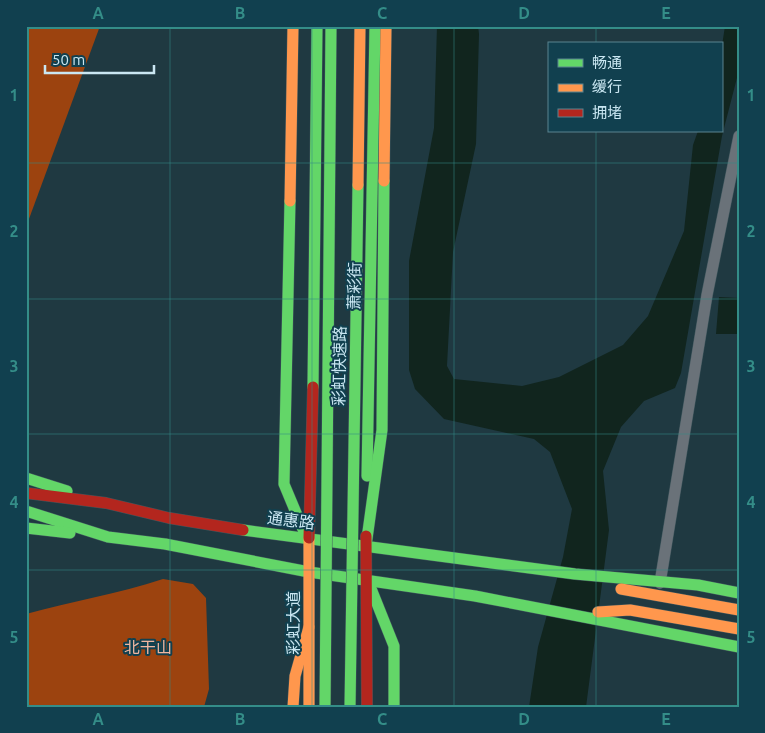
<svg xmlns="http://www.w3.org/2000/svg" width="765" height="733" viewBox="0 0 765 733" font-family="Ubuntu,'Noto Sans SC',sans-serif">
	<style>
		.forest { fill: #9c430f }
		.water { fill: #11251e }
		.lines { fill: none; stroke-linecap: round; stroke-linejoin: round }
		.street-casing { stroke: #40575e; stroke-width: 12 }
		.fast-casing { stroke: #40575e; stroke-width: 12 }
		.slow-casing { stroke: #40575e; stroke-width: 12 }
		.jam-casing { stroke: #40575e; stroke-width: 12 }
		.street { stroke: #6a7279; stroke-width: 11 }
		.fast { stroke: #63d668; stroke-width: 11 }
		.slow { stroke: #ff974d; stroke-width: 11 }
		.jam { stroke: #b3261e; stroke-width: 11 }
		.fast-bridge-casing { stroke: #40575e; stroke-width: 12; stroke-linecap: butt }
		.slow-bridge-casing { stroke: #40575e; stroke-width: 12; stroke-linecap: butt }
		.fast-bridge { stroke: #63d668; stroke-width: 11 }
		.slow-bridge { stroke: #ff974d; stroke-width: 11 }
		.grid { fill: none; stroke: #348d88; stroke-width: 1; stroke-opacity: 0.55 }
		.labels { text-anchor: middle; stroke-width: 4; stroke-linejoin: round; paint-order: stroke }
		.street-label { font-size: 16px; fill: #cae7f2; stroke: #11404f }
		.park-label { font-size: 16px; fill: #efb6a0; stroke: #11404f }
		.neatline { fill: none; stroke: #348d88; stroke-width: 2 }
		.grid-label { font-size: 16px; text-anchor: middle; font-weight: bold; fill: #348d88 }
	</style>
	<rect width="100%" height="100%" fill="#1f3941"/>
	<g class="forest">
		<path d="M26,26H100L26,227Z"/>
		<path d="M163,579L193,584L206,598L209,689L204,707H26V614C72,601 118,594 163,579Z"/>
	</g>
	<g class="water">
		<path d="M437,26H478L479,34L476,144L453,252L447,366L454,379L522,386L559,377L623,345L648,316L684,231L693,145L698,131H721V52L725,26H739V70L722,136L681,373L675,388L644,401L621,427L603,471L609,530L586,707H529L538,647L563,557L572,509L550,452L534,439L444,419L415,389L409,370V261L434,128Z"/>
		<path d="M719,297L739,298V334H716Z"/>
	</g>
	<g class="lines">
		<g class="street-casing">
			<path id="street" d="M660,583L707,295L739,136"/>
		</g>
		<g class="fast-casing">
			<g id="fast">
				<path d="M290,201L284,484L307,539"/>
				<path d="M313,387L317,26"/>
				<path d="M367,476L375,26"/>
				<path d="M26,478L67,491"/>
				<path d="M26,511L108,537L165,544L309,572L475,596L739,647"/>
				<path d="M26,528L70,533"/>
				<path d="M243,530L575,574L698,585L739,593"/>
				<path d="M366,546L382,430L384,181"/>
				<path d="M368,581L394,646V707"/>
			</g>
		</g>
		<g class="slow-casing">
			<g id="slow">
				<path d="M384,181L386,26"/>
				<path d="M290,201L293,26"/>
				<path d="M309,538V707"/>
				<path d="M621,589L739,610"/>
				<path d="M598,612L630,610L739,629"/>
				<path d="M293,707L295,676L309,627"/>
			</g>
		</g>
		<g class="jam-casing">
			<g id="jam">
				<path d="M26,493L106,503L169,518L243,530"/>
				<path d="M366,536L367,707"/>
				<path d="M309,538L313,387"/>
			</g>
		</g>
		<use href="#street" class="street"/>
		<use href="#fast" class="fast"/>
		<use href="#slow" class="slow"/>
		<use href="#jam" class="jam"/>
		<g class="fast-bridge-casing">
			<g id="fast-bridge">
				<path d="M325,707L331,26"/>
				<path d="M350,707L358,185"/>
			</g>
		</g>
		<g class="slow-bridge-casing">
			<path id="slow-bridge" d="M358,185L360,26"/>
		</g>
		<use href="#fast-bridge" class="fast-bridge"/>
		<use href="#slow-bridge" class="slow-bridge"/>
	</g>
	<path class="grid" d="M170,26V707M312,26V707M454,26V707M596,26V44M596,131V707M26,163H739M26,299H739M26,434H739M26,570H739"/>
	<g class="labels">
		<g class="street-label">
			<text transform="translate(354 286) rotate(-89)" y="6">萧彩街</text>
			<text transform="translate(339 366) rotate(-89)" y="6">彩虹快速路</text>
			<text transform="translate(291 520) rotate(7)" y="6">通惠路</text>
			<text transform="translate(293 623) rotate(-90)" y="6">彩虹大道</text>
		</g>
		<g class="park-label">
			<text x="148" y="653">北干山</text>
		</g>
	</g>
	<rect width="765" height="733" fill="none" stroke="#11404f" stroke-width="55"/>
	<rect x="548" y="42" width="175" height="90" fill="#11404f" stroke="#5b8390"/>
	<rect x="558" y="59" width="25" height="8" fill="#63d668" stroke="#5b8390"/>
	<text x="592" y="68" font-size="15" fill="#cae7f2">畅通</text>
	<rect x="558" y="84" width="25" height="8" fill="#ff974d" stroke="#5b8390"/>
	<text x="592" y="92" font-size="15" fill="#cae7f2">缓行</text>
	<rect x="558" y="109" width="25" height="8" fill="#b3261e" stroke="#5b8390"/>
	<text x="592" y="118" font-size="15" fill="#cae7f2">拥堵</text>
	<path d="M45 65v8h109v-8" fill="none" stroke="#cae7f2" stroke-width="2.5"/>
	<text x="52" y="65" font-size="15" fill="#cae7f2" stroke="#11404f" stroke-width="4" paint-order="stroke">50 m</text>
	<rect x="28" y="28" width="710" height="678" class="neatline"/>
	<g class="grid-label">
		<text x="98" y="19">A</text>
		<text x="240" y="19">B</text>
		<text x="382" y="19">C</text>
		<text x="524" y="19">D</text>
		<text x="666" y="19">E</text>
		<text x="14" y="101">1</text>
		<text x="751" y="101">1</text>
		<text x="14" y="237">2</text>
		<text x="751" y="237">2</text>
		<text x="14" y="372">3</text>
		<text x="751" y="372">3</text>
		<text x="14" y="508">4</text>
		<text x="751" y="508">4</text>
		<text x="14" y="643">5</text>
		<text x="751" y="643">5</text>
		<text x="98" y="725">A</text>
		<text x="240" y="725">B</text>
		<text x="382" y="725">C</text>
		<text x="524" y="725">D</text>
		<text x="666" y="725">E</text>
	</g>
</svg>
